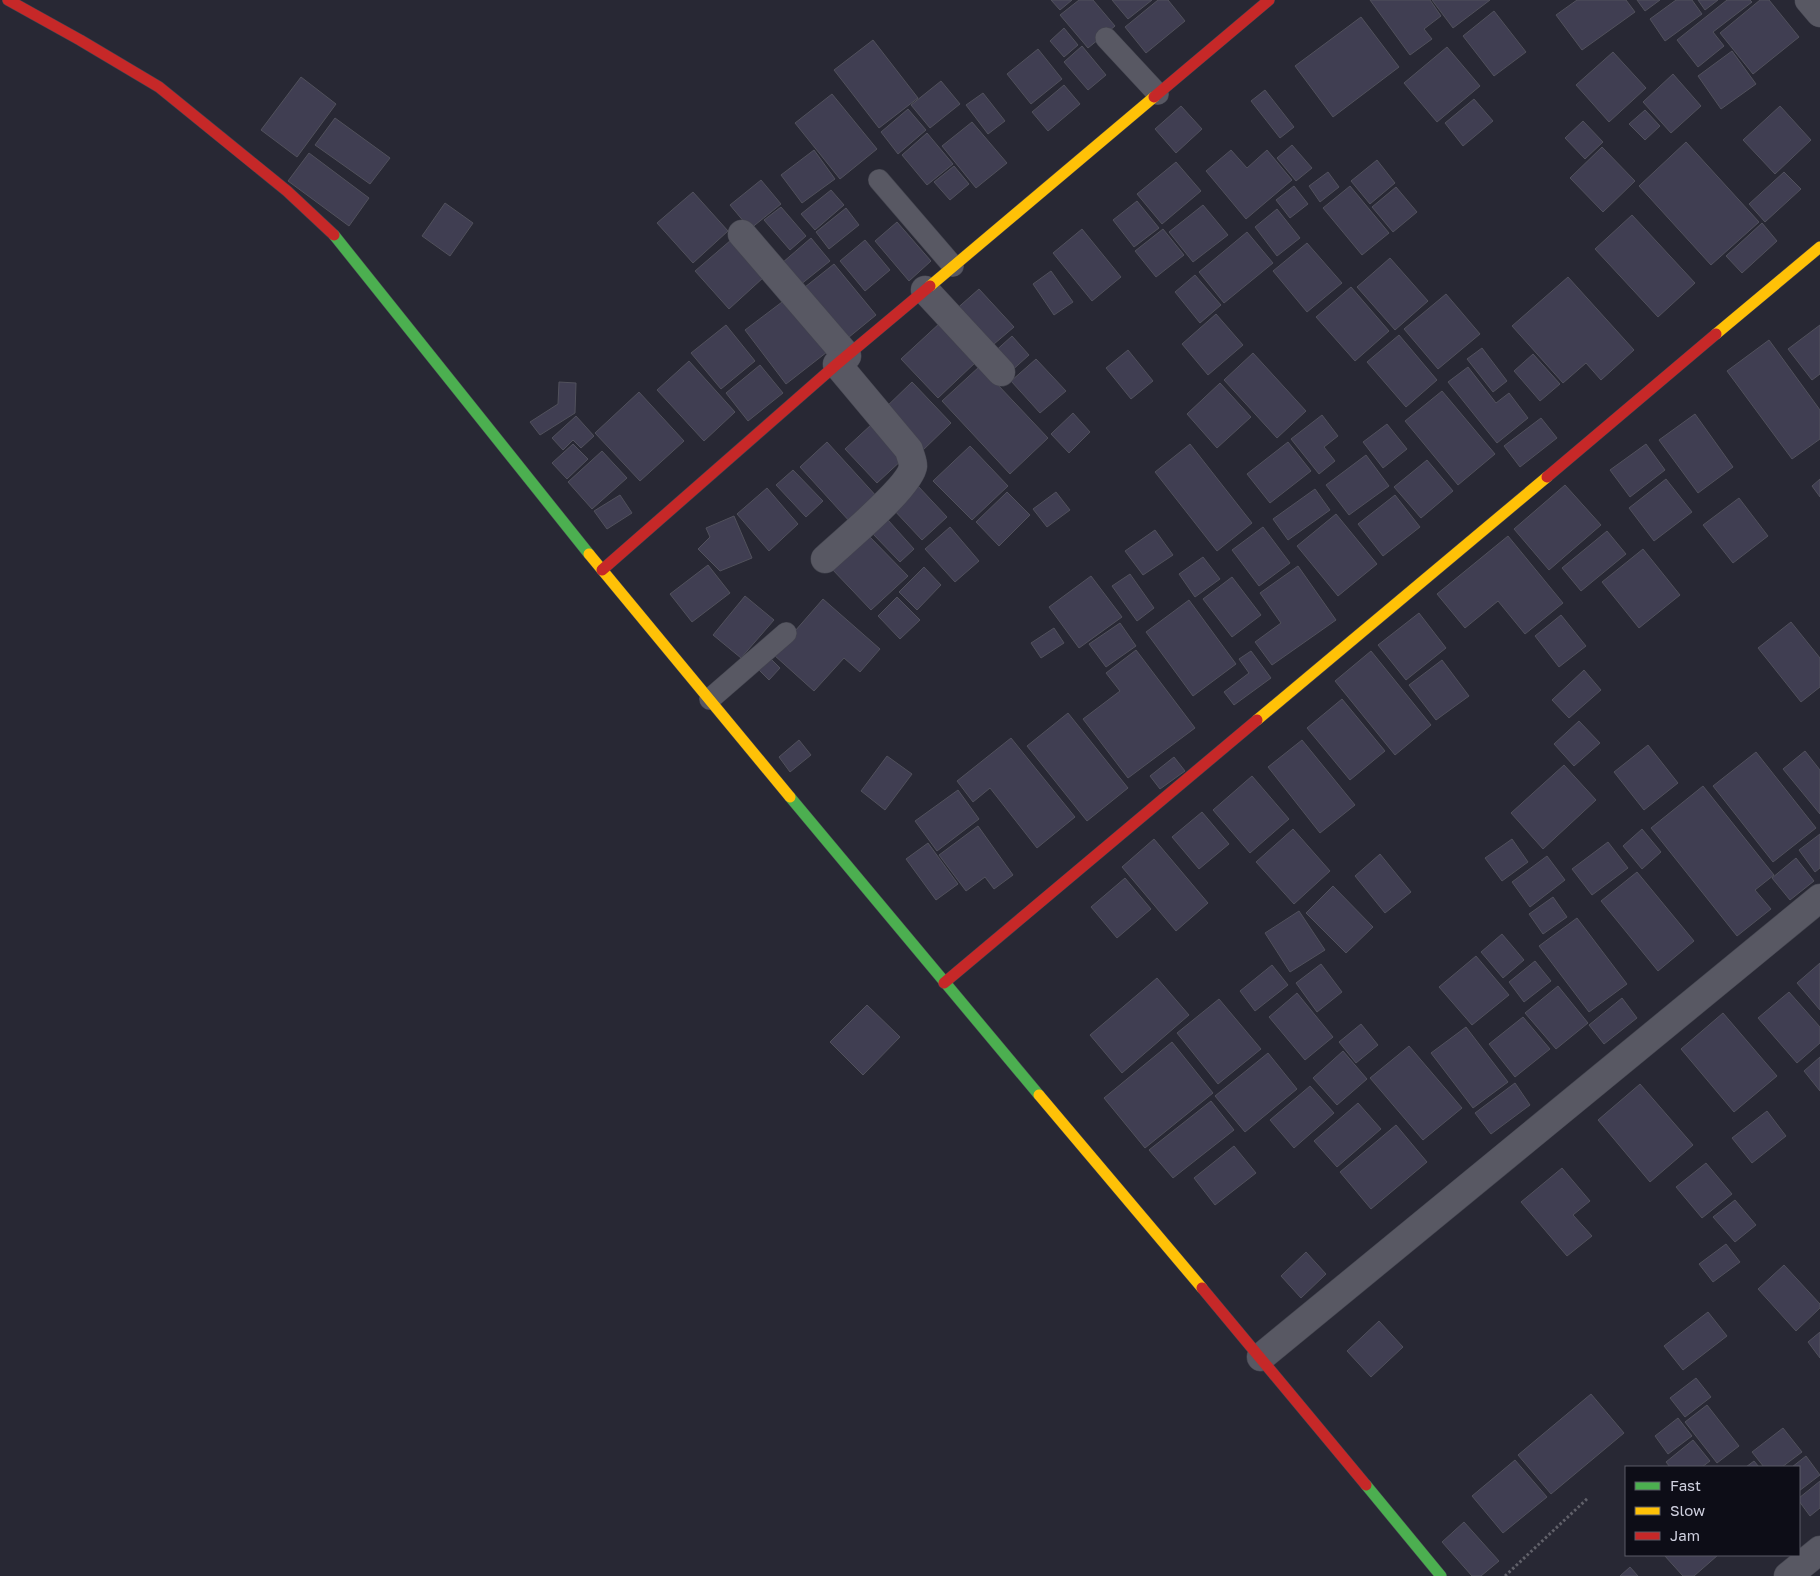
<svg xmlns="http://www.w3.org/2000/svg" width="1820" height="1576" viewBox="0 0 1820 1576" font-family="'Golos Text',sans-serif">
	<style>
		.building { fill: #403e52; stroke: #51515c }
		.lines { fill: none; stroke-linecap: round; stroke-linejoin: round }
		.lane-casing { stroke: #43444e; stroke-width: 22 }
		.street-casing { stroke: #43444e; stroke-width: 29 }
		.fast-casing { stroke: #43444e; stroke-width: 12 }
		.slow-casing { stroke: #43444e; stroke-width: 12 }
		.jam-casing { stroke: #43444e; stroke-width: 12 }
		.path { stroke: #61616a; stroke-width: 3; stroke-dasharray: 2.5 2.5; stroke-linecap: butt }
		.lane { stroke: #585863; stroke-width: 21 }
		.street { stroke: #585863; stroke-width: 28 }
		.fast { stroke: #4caf50; stroke-width: 11 }
		.slow { stroke: #ffc107; stroke-width: 11 }
		.jam { stroke: #c62828; stroke-width: 11 }
	</style>
	<rect width="100%" height="100%" fill="#282834"/>
	<g class="building">
		<path d="M1051,0H1072L1060,10Z"/>
		<path d="M1079,0H1093L1115,26L1088,48L1060,15Z"/>
		<path d="M1112,0H1152L1128,19Z"/>
		<path d="M1158,0H1168L1185,21L1146,53L1125,27Z"/>
		<path d="M1370,0H1430L1441,16L1424,29L1432,39L1410,55Z"/>
		<path d="M1432,0H1490L1453,28Z"/>
		<path d="M1577,0H1626L1635,12L1582,50L1556,15Z"/>
		<path d="M1637,0H1660L1645,11Z"/>
		<path d="M1676,0H1692L1702,14L1665,41L1650,19Z"/>
		<path d="M1698,0H1718L1705,10Z"/>
		<path d="M1727,0H1750L1752,2L1713,32L1724,46L1698,67L1677,40Z"/>
		<path d="M1760,0H1769L1799,37L1753,74L1720,33Z"/>
		<path d="M1494,11L1526,52L1494,76L1463,36Z"/>
		<path d="M1361,17L1399,67L1333,117L1295,66Z"/>
		<path d="M1064,28L1078,45L1064,57L1050,41Z"/>
		<path d="M873,40L918,98L879,128L834,70Z"/>
		<path d="M1082,46L1106,75L1088,90L1064,62Z"/>
		<path d="M1447,47L1480,86L1437,122L1404,83Z"/>
		<path d="M1038,49L1062,79L1031,104L1007,74Z"/>
		<path d="M1732,51L1756,84L1721,109L1698,76Z"/>
		<path d="M1613,52L1646,88L1609,122L1576,85Z"/>
		<path d="M1673,74L1701,106L1671,133L1643,102Z"/>
		<path d="M301,77L336,104L297,157L261,130Z"/>
		<path d="M941,81L960,104L930,128L911,105Z"/>
		<path d="M1064,85L1080,104L1048,131L1032,112Z"/>
		<path d="M1265,90L1294,127L1280,138L1251,101Z"/>
		<path d="M983,93L1005,121L988,134L966,105Z"/>
		<path d="M832,94L877,149L840,179L795,123Z"/>
		<path d="M1474,99L1493,121L1463,146L1445,123Z"/>
		<path d="M1181,106L1202,129L1176,153L1155,129Z"/>
		<path d="M1780,106L1811,140L1775,174L1743,140Z"/>
		<path d="M908,109L926,130L898,154L881,132Z"/>
		<path d="M1645,110L1660,126L1645,140L1629,124Z"/>
		<path d="M335,118L390,158L370,184L315,145Z"/>
		<path d="M1583,121L1603,142L1585,159L1565,138Z"/>
		<path d="M972,122L1007,163L976,188L942,146Z"/>
		<path d="M927,133L953,164L927,185L902,155Z"/>
		<path d="M1686,142L1759,222L1711,265L1639,186Z"/>
		<path d="M1292,145L1312,168L1296,181L1277,158Z"/>
		<path d="M1602,147L1635,181L1603,212L1570,178Z"/>
		<path d="M814,150L835,179L802,203L781,175Z"/>
		<path d="M1231,150L1247,168L1267,150L1292,180L1246,219L1206,171Z"/>
		<path d="M309,153L369,198L349,226L288,181Z"/>
		<path d="M1377,160L1395,183L1370,204L1351,181Z"/>
		<path d="M1176,162L1201,191L1162,224L1137,194Z"/>
		<path d="M954,166L969,184L950,200L934,182Z"/>
		<path d="M1328,172L1339,187L1320,202L1309,186Z"/>
		<path d="M1784,172L1801,189L1765,222L1749,204Z"/>
		<path d="M761,180L781,204L750,229L730,205Z"/>
		<path d="M1294,186L1308,204L1290,218L1276,200Z"/>
		<path d="M1350,186L1389,233L1362,255L1323,208Z"/>
		<path d="M1396,187L1417,212L1393,232L1372,207Z"/>
		<path d="M831,190L844,205L815,230L801,214Z"/>
		<path d="M693,192L728,231L693,263L657,223Z"/>
		<path d="M1137,201L1159,228L1134,247L1113,220Z"/>
		<path d="M445,203L473,223L450,256L422,236Z"/>
		<path d="M1203,205L1228,235L1193,262L1169,232Z"/>
		<path d="M781,207L806,236L790,250L764,220Z"/>
		<path d="M846,208L859,225L829,249L816,232Z"/>
		<path d="M1277,209L1300,238L1277,256L1255,227Z"/>
		<path d="M1632,215L1695,283L1658,317L1595,249Z"/>
		<path d="M897,222L931,261L909,281L875,241Z"/>
		<path d="M1762,223L1777,241L1742,273L1726,256Z"/>
		<path d="M1082,229L1121,277L1092,301L1053,253Z"/>
		<path d="M1163,229L1184,255L1156,277L1135,251Z"/>
		<path d="M1247,232L1273,263L1224,303L1199,272Z"/>
		<path d="M811,238L830,261L800,285L782,263Z"/>
		<path d="M731,240L764,277L729,309L695,271Z"/>
		<path d="M865,240L890,270L865,291L840,261Z"/>
		<path d="M1307,243L1342,283L1307,312L1273,271Z"/>
		<path d="M1390,258L1428,301L1395,330L1357,287Z"/>
		<path d="M834,264L876,315L843,342L800,291Z"/>
		<path d="M1051,271L1073,302L1054,315L1033,284Z"/>
		<path d="M1195,275L1221,305L1200,323L1175,292Z"/>
		<path d="M1568,277L1634,350L1601,380L1586,363L1563,383L1512,326Z"/>
		<path d="M1351,287L1389,331L1355,361L1316,317Z"/>
		<path d="M979,289L1014,327L987,350L953,312Z"/>
		<path d="M1446,294L1480,334L1438,369L1404,329Z"/>
		<path d="M786,299L827,352L786,384L745,330Z"/>
		<path d="M1216,314L1243,345L1208,375L1182,344Z"/>
		<path d="M941,322L977,361L938,398L901,359Z"/>
		<path d="M726,325L755,361L721,389L691,353Z"/>
		<path d="M1820,325V374L1812,380L1788,349Z"/>
		<path d="M1399,335L1437,380L1406,407L1367,362Z"/>
		<path d="M1012,336L1029,355L1008,374L991,355Z"/>
		<path d="M1769,340L1820,410V439L1792,459L1727,371Z"/>
		<path d="M1482,348L1507,381L1493,392L1467,359Z"/>
		<path d="M1128,350L1153,381L1131,399L1106,368Z"/>
		<path d="M1253,353L1306,411L1277,438L1224,380Z"/>
		<path d="M1533,354L1560,384L1540,401L1514,371Z"/>
		<path d="M1036,359L1066,391L1040,413L1011,381Z"/>
		<path d="M689,361L735,412L704,441L657,390Z"/>
		<path d="M760,365L783,393L748,421L726,393Z"/>
		<path d="M980,366L1048,438L1010,474L942,401Z"/>
		<path d="M1468,367L1496,403L1509,393L1528,418L1497,443L1448,382Z"/>
		<path d="M559,382L576,383L575,413L540,435L530,422L558,404Z"/>
		<path d="M912,382L951,423L921,452L882,411Z"/>
		<path d="M1220,383L1251,417L1217,448L1187,414Z"/>
		<path d="M1442,391L1495,454L1458,485L1405,421Z"/>
		<path d="M639,392L684,441L640,481L595,433Z"/>
		<path d="M1073,413L1090,432L1069,453L1051,434Z"/>
		<path d="M1695,414L1733,467L1698,493L1659,440Z"/>
		<path d="M1322,415L1338,436L1324,447L1335,461L1319,474L1291,439Z"/>
		<path d="M576,416L594,436L581,448L573,440L563,450L552,438Z"/>
		<path d="M1541,418L1557,438L1520,467L1504,446Z"/>
		<path d="M872,424L904,458L877,483L845,449Z"/>
		<path d="M1387,424L1407,449L1383,468L1363,442Z"/>
		<path d="M827,442L878,498L851,523L800,467Z"/>
		<path d="M1288,442L1311,471L1270,503L1247,474Z"/>
		<path d="M573,444L588,459L567,479L552,463Z"/>
		<path d="M1190,444L1252,523L1217,551L1155,472Z"/>
		<path d="M1646,444L1665,470L1630,497L1610,470Z"/>
		<path d="M970,446L1008,486L972,520L933,481Z"/>
		<path d="M602,451L627,478L592,509L568,482Z"/>
		<path d="M1366,455L1389,486L1349,515L1326,485Z"/>
		<path d="M1427,460L1453,491L1421,518L1394,487Z"/>
		<path d="M793,470L823,501L806,517L776,485Z"/>
		<path d="M1666,479L1692,512L1654,541L1629,508Z"/>
		<path d="M1820,479V497L1812,486Z"/>
		<path d="M917,485L947,517L922,540L892,508Z"/>
		<path d="M1565,485L1601,525L1549,570L1514,529Z"/>
		<path d="M767,488L798,524L769,551L737,514Z"/>
		<path d="M1315,489L1330,510L1288,540L1273,519Z"/>
		<path d="M1007,492L1030,515L999,546L976,522Z"/>
		<path d="M1056,492L1070,510L1047,527L1033,509Z"/>
		<path d="M620,495L632,513L607,529L594,511Z"/>
		<path d="M1395,495L1420,527L1383,556L1358,524Z"/>
		<path d="M1739,498L1768,536L1733,563L1703,525Z"/>
		<path d="M1336,514L1377,564L1338,596L1297,546Z"/>
		<path d="M734,516L752,558L720,571L698,549L710,537L706,528Z"/>
		<path d="M888,520L914,549L900,562L873,534Z"/>
		<path d="M950,527L979,561L955,582L925,549Z"/>
		<path d="M1263,527L1290,563L1259,586L1232,550Z"/>
		<path d="M1155,530L1173,555L1143,575L1125,551Z"/>
		<path d="M1607,531L1626,554L1581,591L1562,568Z"/>
		<path d="M867,534L908,576L871,610L831,568Z"/>
		<path d="M1508,536L1563,603L1525,634L1498,601L1465,628L1437,594Z"/>
		<path d="M1643,549L1680,595L1639,628L1602,582Z"/>
		<path d="M1203,557L1220,579L1195,597L1179,574Z"/>
		<path d="M708,565L730,593L692,622L670,594Z"/>
		<path d="M1298,566L1336,620L1272,665L1255,642L1281,623L1260,593Z"/>
		<path d="M924,567L941,585L917,610L899,592Z"/>
		<path d="M1130,574L1154,608L1137,621L1112,586Z"/>
		<path d="M1091,576L1122,617L1079,648L1049,607Z"/>
		<path d="M1232,577L1261,615L1232,637L1203,599Z"/>
		<path d="M745,596L774,620L741,658L713,635Z"/>
		<path d="M897,597L920,620L900,639L878,616Z"/>
		<path d="M823,599L880,649L860,672L844,658L814,691L774,655Z"/>
		<path d="M1189,600L1236,664L1193,696L1146,632Z"/>
		<path d="M1419,613L1446,648L1406,680L1378,645Z"/>
		<path d="M1561,615L1586,646L1559,667L1535,636Z"/>
		<path d="M1791,622L1820,658V687L1801,702L1758,648Z"/>
		<path d="M1120,623L1136,646L1106,667L1089,644Z"/>
		<path d="M1054,628L1064,643L1041,658L1031,643Z"/>
		<path d="M1136,650L1195,728L1128,778L1083,719L1120,691L1106,673Z"/>
		<path d="M1251,651L1271,678L1234,705L1224,692L1249,673L1239,659Z"/>
		<path d="M1371,651L1431,725L1395,755L1335,681Z"/>
		<path d="M767,655L780,668L769,680L756,667Z"/>
		<path d="M1442,660L1469,696L1436,720L1409,685Z"/>
		<path d="M1584,670L1601,690L1569,718L1552,700Z"/>
		<path d="M1342,699L1385,751L1350,780L1307,728Z"/>
		<path d="M1068,713L1128,788L1087,821L1027,746Z"/>
		<path d="M1579,721L1600,743L1574,766L1554,744Z"/>
		<path d="M1011,738L1075,817L1037,848L990,788L973,802L957,781Z"/>
		<path d="M799,740L811,755L790,772L779,757Z"/>
		<path d="M1302,740L1355,805L1320,833L1268,767Z"/>
		<path d="M1648,745L1678,783L1644,810L1614,772Z"/>
		<path d="M1805,751L1820,770V814L1783,769Z"/>
		<path d="M1756,752L1816,828L1773,862L1713,786Z"/>
		<path d="M887,756L912,774L885,810L861,791Z"/>
		<path d="M1174,757L1185,771L1160,789L1150,776Z"/>
		<path d="M1564,765L1596,800L1543,849L1511,813Z"/>
		<path d="M1252,776L1289,819L1250,853L1213,810Z"/>
		<path d="M1703,786L1774,875L1755,890L1771,909L1737,936L1651,828Z"/>
		<path d="M958,790L979,819L937,851L915,821Z"/>
		<path d="M1202,812L1229,844L1199,869L1172,837Z"/>
		<path d="M978,826L1013,875L994,889L985,877L966,891L939,855Z"/>
		<path d="M1293,829L1330,871L1294,904L1256,862Z"/>
		<path d="M1642,829L1661,852L1642,869L1623,846Z"/>
		<path d="M1820,834V868L1815,872L1799,850Z"/>
		<path d="M1154,839L1208,903L1176,931L1122,867Z"/>
		<path d="M1512,839L1528,862L1502,881L1485,858Z"/>
		<path d="M1608,842L1628,868L1592,895L1572,869Z"/>
		<path d="M928,843L958,884L936,900L906,859Z"/>
		<path d="M1380,854L1411,892L1385,913L1355,876Z"/>
		<path d="M1547,856L1565,880L1530,907L1512,882Z"/>
		<path d="M1796,858L1814,881L1790,900L1772,878Z"/>
		<path d="M1637,872L1694,941L1658,971L1601,901Z"/>
		<path d="M1125,878L1151,909L1117,938L1091,907Z"/>
		<path d="M1333,886L1373,927L1346,953L1306,913Z"/>
		<path d="M1553,897L1567,917L1543,934L1529,914Z"/>
		<path d="M1299,911L1325,950L1290,972L1265,933Z"/>
		<path d="M1577,918L1627,984L1589,1012L1539,946Z"/>
		<path d="M1502,934L1524,960L1503,978L1481,952Z"/>
		<path d="M1476,956L1509,995L1472,1025L1439,987Z"/>
		<path d="M1535,961L1551,981L1524,1002L1509,982Z"/>
		<path d="M1820,963V1010L1797,983Z"/>
		<path d="M1321,964L1342,992L1317,1012L1296,983Z"/>
		<path d="M1272,965L1288,985L1255,1011L1240,991Z"/>
		<path d="M1157,978L1189,1015L1122,1073L1090,1035Z"/>
		<path d="M1558,986L1588,1023L1556,1049L1525,1013Z"/>
		<path d="M1789,992L1820,1027V1043L1797,1063L1758,1018Z"/>
		<path d="M1297,993L1333,1037L1305,1060L1269,1017Z"/>
		<path d="M1622,998L1637,1018L1604,1044L1589,1025Z"/>
		<path d="M1219,999L1261,1049L1218,1084L1177,1033Z"/>
		<path d="M867,1005L900,1037L863,1075L830,1042Z"/>
		<path d="M1723,1013L1777,1076L1734,1112L1681,1049Z"/>
		<path d="M1523,1017L1550,1049L1515,1077L1489,1044Z"/>
		<path d="M1361,1024L1378,1045L1356,1063L1339,1042Z"/>
		<path d="M1466,1027L1508,1082L1473,1108L1431,1053Z"/>
		<path d="M1172,1042L1213,1093L1145,1148L1104,1098Z"/>
		<path d="M1409,1046L1462,1108L1423,1140L1370,1078Z"/>
		<path d="M1343,1051L1367,1079L1337,1105L1313,1078Z"/>
		<path d="M1268,1053L1297,1089L1245,1132L1215,1096Z"/>
		<path d="M1820,1057V1091L1804,1071Z"/>
		<path d="M1515,1083L1530,1105L1491,1134L1475,1113Z"/>
		<path d="M1640,1084L1693,1145L1650,1182L1598,1120Z"/>
		<path d="M1310,1086L1334,1113L1294,1148L1270,1120Z"/>
		<path d="M1211,1101L1234,1130L1173,1178L1149,1150Z"/>
		<path d="M1358,1103L1381,1129L1337,1167L1314,1141Z"/>
		<path d="M1767,1111L1786,1136L1752,1163L1732,1138Z"/>
		<path d="M1396,1125L1427,1162L1371,1209L1340,1172Z"/>
		<path d="M1234,1146L1256,1173L1215,1205L1194,1178Z"/>
		<path d="M1706,1163L1732,1194L1702,1218L1676,1187Z"/>
		<path d="M1562,1168L1590,1201L1573,1215L1592,1236L1567,1256L1521,1202Z"/>
		<path d="M1735,1200L1756,1225L1735,1242L1713,1217Z"/>
		<path d="M1726,1244L1740,1262L1713,1282L1699,1264Z"/>
		<path d="M1306,1252L1326,1274L1301,1298L1281,1276Z"/>
		<path d="M1784,1265L1820,1304V1308L1796,1331L1758,1289Z"/>
		<path d="M1708,1312L1727,1336L1683,1370L1664,1346Z"/>
		<path d="M1379,1321L1403,1347L1371,1377L1347,1351Z"/>
		<path d="M1820,1332V1358L1808,1342Z"/>
		<path d="M1696,1378L1711,1397L1685,1417L1670,1398Z"/>
		<path d="M1591,1394L1624,1433L1551,1494L1518,1455Z"/>
		<path d="M1707,1405L1739,1446L1717,1463L1685,1422Z"/>
		<path d="M1678,1418L1692,1436L1668,1454L1655,1436Z"/>
		<path d="M1783,1428L1802,1452L1782,1467H1764L1752,1452Z"/>
		<path d="M1693,1440L1710,1461L1702,1467H1670L1666,1462Z"/>
		<path d="M1806,1456L1820,1475L1799,1491V1467H1792Z"/>
		<path d="M1515,1460L1547,1497L1503,1533L1472,1496Z"/>
		<path d="M1754,1461L1759,1467H1746Z"/>
		<path d="M1820,1481V1508L1810,1516L1799,1501V1498Z"/>
		<path d="M1464,1522L1499,1561L1481,1576H1472L1442,1542Z"/>
		<path d="M1664,1555H1718L1694,1576H1683Z"/>
		<path d="M1630,1567L1638,1576H1620Z"/>
	</g>
	<g class="lines">
		<g class="lane-casing">
			<g id="lane">
				<path d="M1106,38L1158,94"/>
				<path d="M879,180L953,266"/>
				<path d="M710,699L786,633"/>
			</g>
		</g>
		<g class="street-casing">
			<g id="street">
				<path d="M1809,0L1820,13"/>
				<path d="M742,234L847,356"/>
				<path d="M925,290L1001,372"/>
				<path d="M825,559C842,543 911,486 913,466C913,461 910,455 909,450L837,364"/>
				<path d="M1261,1357L1820,898"/>
				<path d="M1788,1576L1820,1550"/>
			</g>
		</g>
		<g class="fast-casing">
			<g id="fast">
				<path d="M334,235L589,554"/>
				<path d="M790,797L1039,1095"/>
				<path d="M1366,1485L1441,1576"/>
			</g>
		</g>
		<g class="slow-casing">
			<g id="slow">
				<path d="M930,286L1154,97"/>
				<path d="M1716,334L1820,247"/>
				<path d="M589,554L790,797"/>
				<path d="M1257,720L1547,477"/>
				<path d="M1039,1095L1202,1288"/>
			</g>
		</g>
		<g class="jam-casing">
			<g id="jam">
				<path d="M8,0L80,40L159,87L287,191L334,235"/>
				<path d="M1154,97L1269,0"/>
				<path d="M1547,477L1716,334"/>
				<path d="M602,570L837,364L930,286"/>
				<path d="M944,983L1257,720"/>
				<path d="M1202,1288L1366,1485"/>
			</g>
		</g>
		<path class="path" d="M1505,1576L1588,1498"/>
		<use href="#lane" class="lane"/>
		<use href="#street" class="street"/>
		<use href="#fast" class="fast"/>
		<use href="#slow" class="slow"/>
		<use href="#jam" class="jam"/>
	</g>
	<rect x="1625" y="1466" width="175" height="90" fill="#0d0d17" stroke="#5b5b67"/>
	<rect x="1635" y="1482" width="25" height="8" fill="#4caf50" stroke="#5b5b67"/>
	<text x="1670" y="1491" font-size="15" fill="#cfd0df">Fast</text>
	<rect x="1635" y="1507" width="25" height="8" fill="#ffc107" stroke="#5b5b67"/>
	<text x="1670" y="1516" font-size="15" fill="#cfd0df">Slow</text>
	<rect x="1635" y="1532" width="25" height="8" fill="#c62828" stroke="#5b5b67"/>
	<text x="1670" y="1541" font-size="15" fill="#cfd0df">Jam</text>
</svg>
